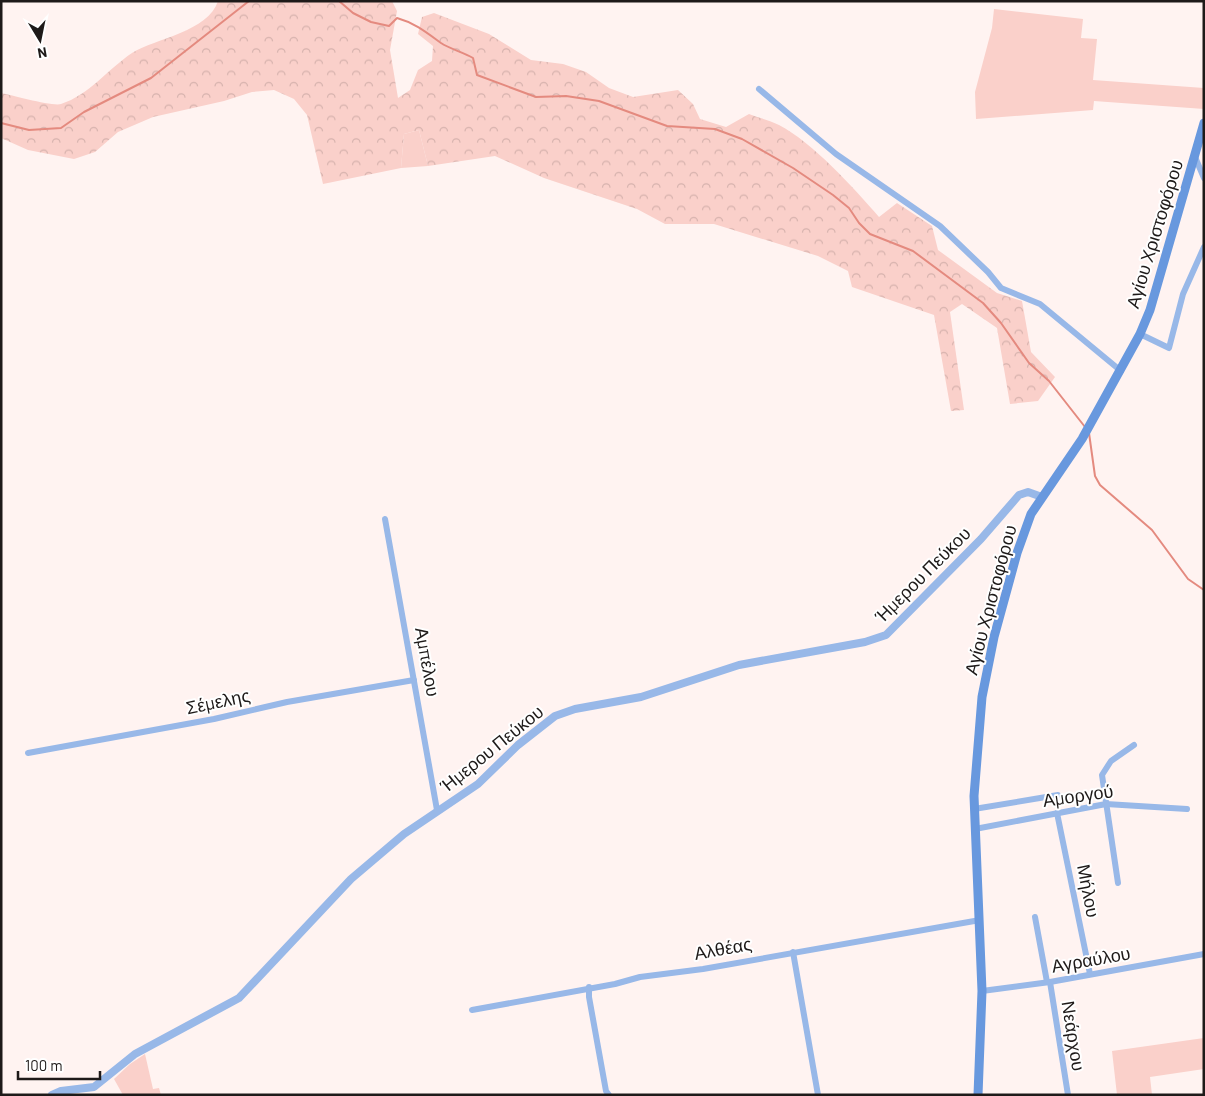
<svg xmlns="http://www.w3.org/2000/svg" width="1205" height="1096" viewBox="0 0 1205 1096" font-family="Barlow,sans-serif">
	<style>
		.grass { fill: #fad0ca }
		.forest { fill: url(#forest-crowns) }
		.lines { fill: none; stroke-linecap: round; stroke-linejoin: round }
		.stream { stroke: #e48a7f; stroke-width: 2 }
		.minor { stroke: #98b8e8; stroke-width: 6 }
		.tertiary { stroke: #98b8e8; stroke-width: 8 }
		.secondary { stroke: #6898de; stroke-width: 9 }
		.labels { text-anchor: middle; stroke-width: 4; stroke-linejoin: round; paint-order: stroke }
		.street-label { font-size: 18px; fill: #1e1a19; stroke: #fff }
	</style>
	<defs>
		<pattern id="forest-crowns" width="20" height="18" patternUnits="userSpaceOnUse" patternTransform="scale(1.25)"><rect width="20" height="18" fill="#fad0ca"/><path d="M2 6a3 3 0 1 1 6 0M12 15a3 3 0 1 1 6 0" fill="none" stroke="#d6b2ad"/></pattern>
	</defs>
	<rect width="100%" height="100%" fill="#fff3f1"/>
	<g class="grass">
		<path d="M994,9L1083,19L1081,38L1097,39L1093,80L1204,88V109L1094,101L1093,110L976,119L975,92L992,28Z"/>
		<path d="M419,130L428,166L401,168L404,134Z"/>
		<path d="M1204,1038V1069L1150,1077L1152,1095H1117L1112,1051Z"/>
		<path d="M145,1054L153,1089L159,1088L161,1095H123L114,1079L130,1064Z"/>
	</g>
	<path class="forest" d="M218,1H392L397,11L390,50L398,98L410,90L418,70L432,61L433,46L418,34L422,17L434,13L489,34L531,60L563,64L586,72L609,88L633,97L678,90L693,104L700,119L726,127L749,114C759,118 770,120 779,125C812,142 854,188 879,217L897,203L932,226L938,250L997,293L1022,301L1031,352L1055,377L1038,401L1010,404L997,328L962,304L950,312L964,410L951,411L934,315L852,287L848,271L818,256L714,224H665L637,209L544,178L495,156L428,166L419,130L404,134L401,168L323,184L307,115L294,99L274,90L252,92L224,101L153,117L118,132L95,152L74,159L28,150L1,138V93C12,95 54,107 61,104C89,95 108,69 132,53C156,38 208,32 218,1Z"/>
	<g class="lines">
		<g class="stream">
			<path d="M339,1L353,13L371,22L389,26L397,18C415,23 426,32 441,43C450,49 463,52 473,58L477,75L536,97L566,96L599,101L667,126L715,129L742,139L793,168L833,195L849,208L859,223L870,234L913,251L983,303L1001,323L1029,363L1049,381L1085,427"/>
			<path d="M1,123L29,130L61,128L84,112L151,78L249,1"/>
			<path d="M1089,433L1095,476L1100,485L1152,530L1188,579L1204,590"/>
		</g>
		<g class="minor">
			<path d="M759,89L836,154L940,226L988,272L1001,288L1040,304L1121,371"/>
			<path d="M1195,157L1204,178"/>
			<path d="M1140,334L1169,348L1183,294L1204,247"/>
			<path d="M385,519L437,810"/>
			<path d="M28,753L214,719L287,702L414,680"/>
			<path d="M974,809L1058,795"/>
			<path d="M1057,813L1090,974"/>
			<path d="M975,829L1106,804L1187,809"/>
			<path d="M1118,883L1102,775L1111,761L1134,745"/>
			<path d="M1035,917L1047,982"/>
			<path d="M793,952L818,1095"/>
			<path d="M1050,982L1068,1095"/>
			<path d="M589,987V997L606,1091L609,1095"/>
			<path d="M982,991L1050,982L1204,954"/>
			<path d="M472,1010L615,984L640,977L703,969L980,920"/>
		</g>
		<path class="tertiary" d="M52,1095L61,1091L94,1087L135,1054L239,998L351,879L404,834L478,784L518,745L555,716L575,709L641,697L739,665L865,642L886,635L981,539L1019,495L1028,492L1042,497"/>
		<path class="secondary" d="M978,1095L982,991L974,796L982,697L994,637L1017,553L1031,514L1082,439L1140,334L1150,310L1204,123"/>
	</g>
	<g class="labels">
		<g class="street-label">
			<text transform="translate(1155 234) rotate(-73)" y="6">Αγίου Χριστοφόρου</text>
			<text transform="translate(923 575) rotate(-45)" y="6">Ήμερου Πεύκου</text>
			<text transform="translate(991 600) rotate(-75)" y="6">Αγίου Χριστοφόρου</text>
			<text transform="translate(427 662) rotate(80)" y="6">Αμπέλου</text>
			<text transform="translate(218 702) rotate(-12)" y="6">Σέμελης</text>
			<text transform="translate(492 749) rotate(-39)" y="6">Ήμερου Πεύκου</text>
			<text transform="translate(1078 796) rotate(-8)" y="6">Αμοργού</text>
			<text transform="translate(1088 891) rotate(79)" y="6">Μήλου</text>
			<text transform="translate(723 949) rotate(-10)" y="6">Αλθέας</text>
			<text transform="translate(1091 960) rotate(-10)" y="6">Αγραύλου</text>
			<text transform="translate(1073 1036) rotate(81)" y="6">Νεάρχου</text>
		</g>
	</g>
	<rect width="1205" height="1096" fill="none" stroke="#1e1a19" stroke-width="5"/>
	<g transform="translate(40 40) rotate(170)" stroke="#ffffff" stroke-width="4" paint-order="stroke">
	<path d="M0-4L9 19L0 12L-9 19Z" fill="#1e1a19"/>
	<text y="-8" font-size="14" font-weight="bold" text-anchor="middle" fill="#1e1a19">N</text>
	</g>
	<path d="M18 1071v8h82v-8" fill="none" stroke="#1e1a19" stroke-width="2.5"/>
	<text x="25" y="1071" font-size="15" fill="#1e1a19" stroke="#ffffff" stroke-width="4" paint-order="stroke">100 m</text>
</svg>
